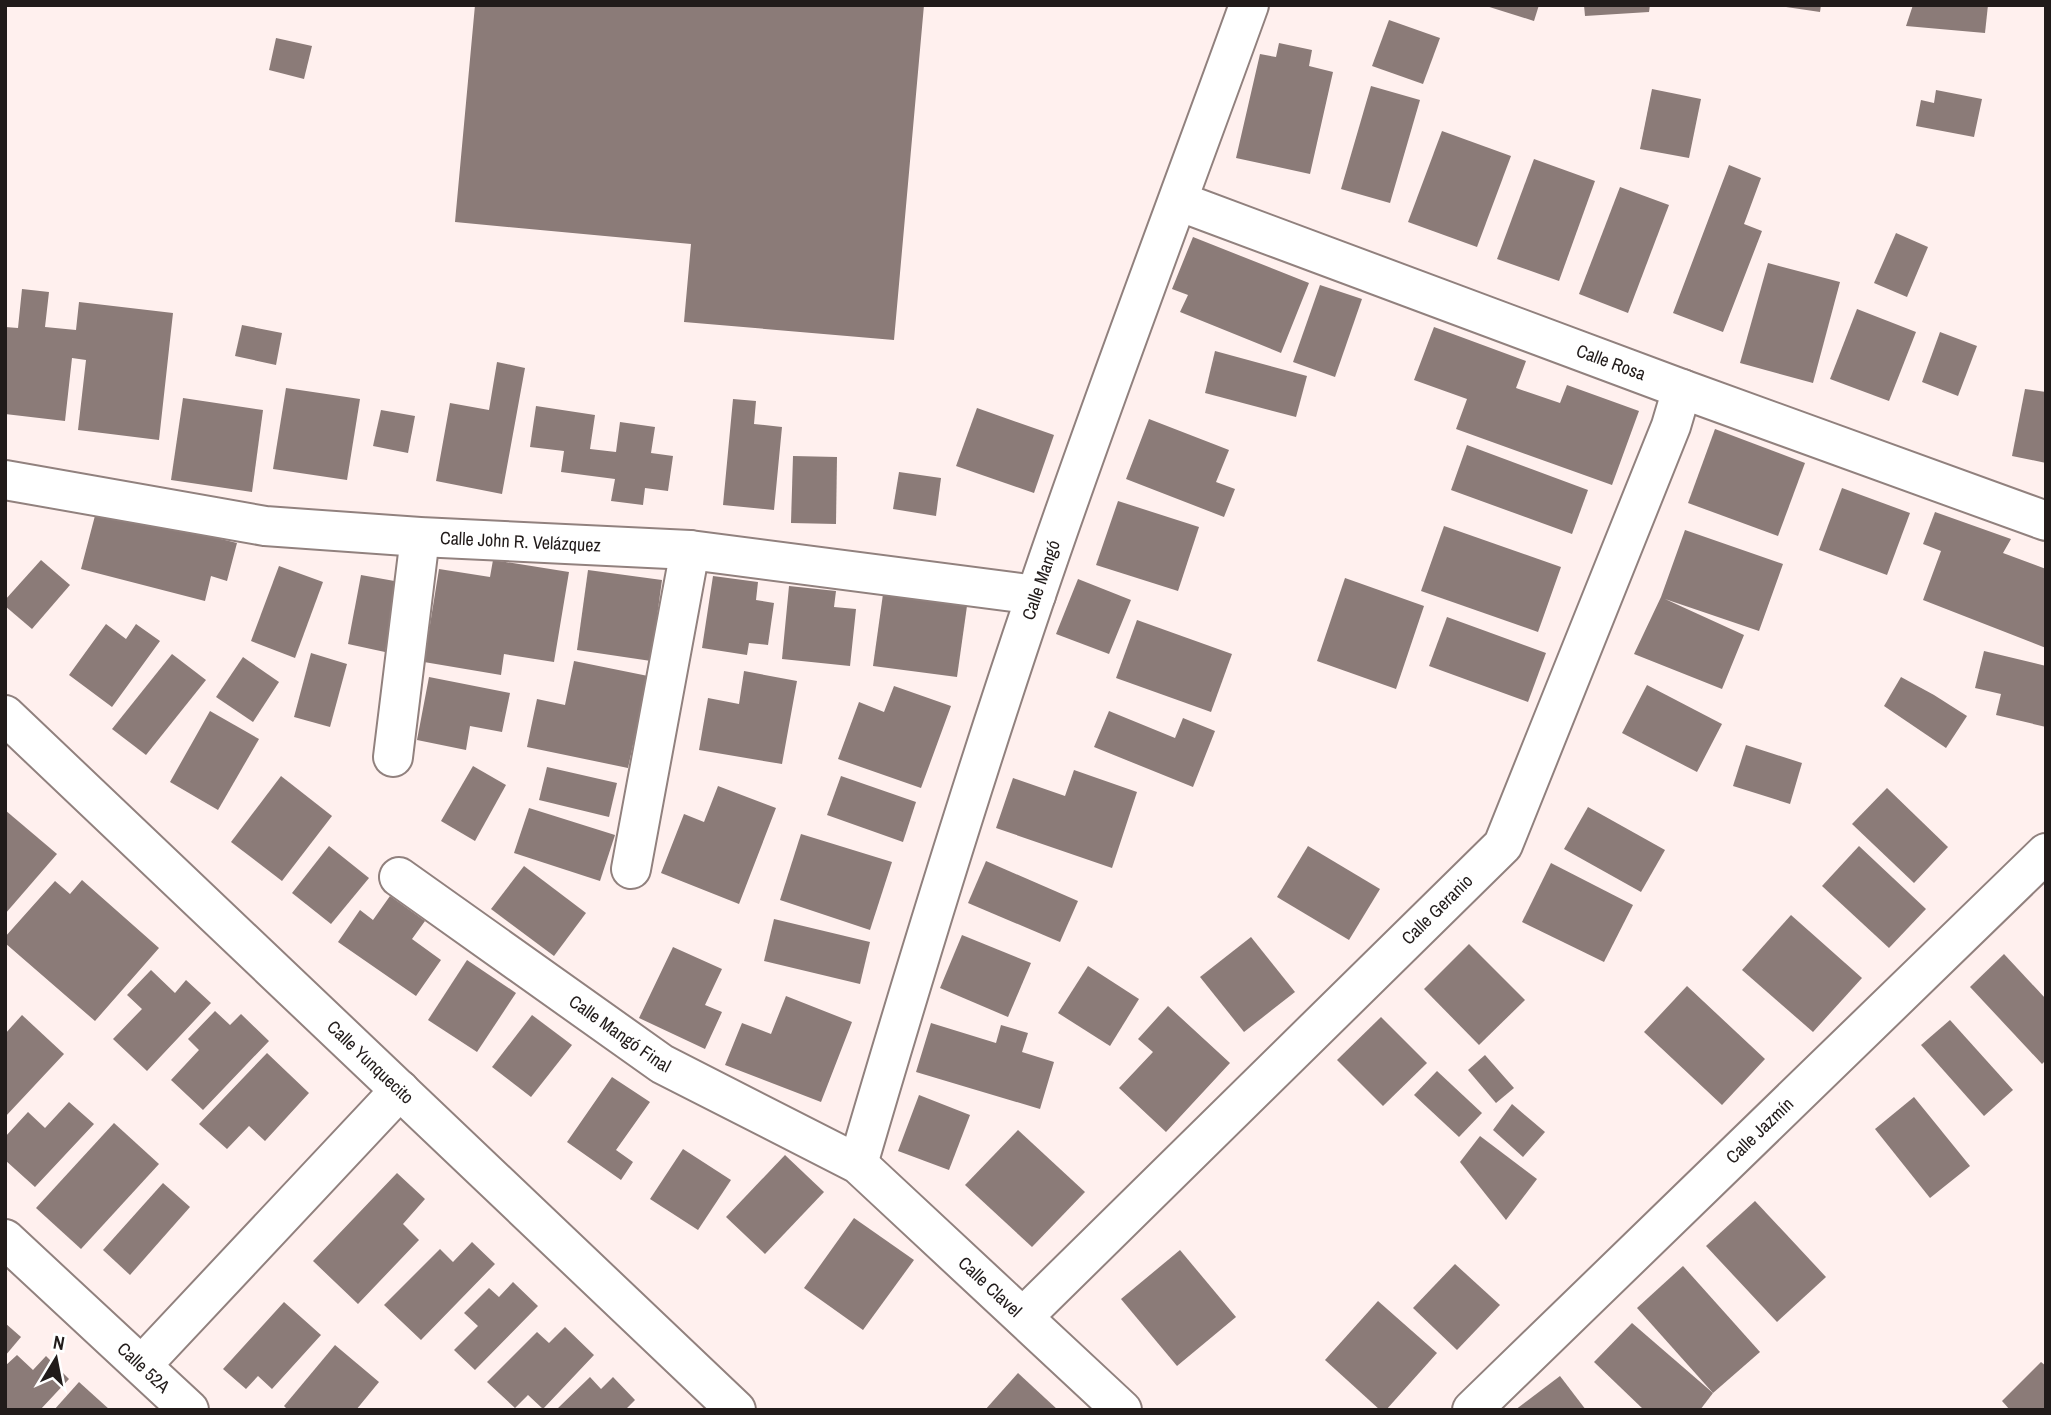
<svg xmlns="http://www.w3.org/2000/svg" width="2051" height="1415" viewBox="0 0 2051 1415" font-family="'Archivo Narrow',sans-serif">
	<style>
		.building { fill: #8b7b78 }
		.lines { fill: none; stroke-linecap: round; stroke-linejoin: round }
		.minor-casing { stroke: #91817e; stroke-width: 42 }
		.minor { stroke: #fff; stroke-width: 38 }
		.labels { text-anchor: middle; stroke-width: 7; stroke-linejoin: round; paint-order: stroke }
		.street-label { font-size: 18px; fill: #211b1a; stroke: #fff }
	</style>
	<rect width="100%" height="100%" fill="#fff0ee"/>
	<g class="building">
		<path d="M475,5H924L894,340L684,322L691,244L455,222Z"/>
		<path d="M1483,5H1539L1534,21Z"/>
		<path d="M1584,5H1650L1649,12L1585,16Z"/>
		<path d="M1786,5H1821L1820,12L1786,7Z"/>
		<path d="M1913,5H1988L1985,33L1906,26Z"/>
		<path d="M1389,20L1440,38L1423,84L1372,66Z"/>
		<path d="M276,38L312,46L304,79L269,70Z"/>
		<path d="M1279,43L1312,50L1309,66L1333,72L1310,174L1236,158L1260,54L1276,57Z"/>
		<path d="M1371,86L1420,100L1390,203L1341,189Z"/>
		<path d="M1652,89L1701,99L1689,158L1640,149Z"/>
		<path d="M1936,90L1982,99L1974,137L1916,126L1921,100L1934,103Z"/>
		<path d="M1442,131L1511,156L1477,247L1408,222Z"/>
		<path d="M1534,159L1595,181L1559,281L1497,259Z"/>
		<path d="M1729,165L1761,178L1744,224L1762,231L1723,332L1673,313Z"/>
		<path d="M1620,187L1669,205L1628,313L1579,294Z"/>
		<path d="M1896,233L1928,247L1907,297L1874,283Z"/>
		<path d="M1193,237L1309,283L1281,353L1180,312L1188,295L1172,289Z"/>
		<path d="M1768,263L1840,282L1813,383L1740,363Z"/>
		<path d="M1320,285L1362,299L1335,377L1293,362Z"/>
		<path d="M22,289L49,292L45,327L76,330L79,302L173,313L159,440L78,430L86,360L72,358L65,421L5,414V327L18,328Z"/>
		<path d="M1857,309L1916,332L1889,401L1830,379Z"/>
		<path d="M242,325L282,333L276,365L235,356Z"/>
		<path d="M1434,327L1526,361L1516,388L1560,403L1567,385L1639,411L1612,485L1456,429L1467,399L1414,380Z"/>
		<path d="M1940,332L1977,346L1958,396L1922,382Z"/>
		<path d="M1215,351L1307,376L1296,417L1205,393Z"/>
		<path d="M497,362L525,368L502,494L436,481L450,403L489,410Z"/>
		<path d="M286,388L360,399L347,480L273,469Z"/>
		<path d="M2025,389L2046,392V463L2012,456Z"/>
		<path d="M183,398L263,410L252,492L171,480Z"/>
		<path d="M733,399L756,401L754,424L782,427L774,510L723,505Z"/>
		<path d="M536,406L595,415L590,449L616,452L620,422L655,427L651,453L673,456L668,491L645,488L643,505L611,501L615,479L561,472L564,451L530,447Z"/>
		<path d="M977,408L1054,435L1034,493L956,466Z"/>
		<path d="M381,410L415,416L408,453L373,446Z"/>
		<path d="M1149,419L1229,450L1216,482L1235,489L1224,517L1126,479Z"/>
		<path d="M1715,429L1805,463L1778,536L1688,503Z"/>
		<path d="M1467,445L1588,490L1572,534L1451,490Z"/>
		<path d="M793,456L837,457L836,524L791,523Z"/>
		<path d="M899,472L941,478L936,516L893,509Z"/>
		<path d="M1842,488L1910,513L1887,575L1819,550Z"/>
		<path d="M1118,501L1199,527L1178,591L1096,565Z"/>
		<path d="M97,508L237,543L227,581L211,576L205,601L81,569Z"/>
		<path d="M1935,512L2011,539L2003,553L2046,569V648L1923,600L1941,551L1923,544Z"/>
		<path d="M1444,526L1561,567L1538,632L1421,591Z"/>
		<path d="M1685,530L1783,564L1759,631L1665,599L1744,635L1722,689L1634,654L1661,597Z"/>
		<path d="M41,560L70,585L32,629L5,606V600Z"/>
		<path d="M493,560L569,572L554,662L504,654L501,675L424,662L439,569L490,577Z"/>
		<path d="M279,566L323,582L295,658L251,641Z"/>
		<path d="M588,570L662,580L651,661L577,650Z"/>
		<path d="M361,575L400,582L385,652L348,644Z"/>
		<path d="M713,576L758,582L756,600L774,603L768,645L749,643L747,655L702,648Z"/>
		<path d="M1345,578L1424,606L1396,689L1317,661Z"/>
		<path d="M1078,579L1131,600L1109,654L1056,634Z"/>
		<path d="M789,586L836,591L834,607L856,609L850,666L782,659Z"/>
		<path d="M883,594L967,606L957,677L873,666Z"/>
		<path d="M1447,617L1546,653L1528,702L1429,666Z"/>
		<path d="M1137,620L1232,654L1211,712L1116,678Z"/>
		<path d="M106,624L126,639L136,624L160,641L112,707L69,675Z"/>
		<path d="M1984,651L2046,666V727L1996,715L2001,694L1975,688Z"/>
		<path d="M311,653L347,664L330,727L294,717Z"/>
		<path d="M172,654L206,680L146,755L112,729Z"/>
		<path d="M243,657L279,682L253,722L216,697Z"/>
		<path d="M574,661L648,676L628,768L527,747L537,699L565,705Z"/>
		<path d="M744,671L797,681L782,764L699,750L708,698L739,704Z"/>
		<path d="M429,677L510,693L502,732L470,726L466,750L417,740Z"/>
		<path d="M1901,677L1934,695L1967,716L1946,748L1884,706Z"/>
		<path d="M1647,685L1722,724L1697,772L1622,733Z"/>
		<path d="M894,686L951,706L921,788L838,759L859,702L884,712Z"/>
		<path d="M210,711L259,739L218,810L170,782Z"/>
		<path d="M1109,711L1175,738L1183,718L1215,731L1193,787L1094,747Z"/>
		<path d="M1746,745L1802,763L1790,804L1733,786Z"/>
		<path d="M473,766L506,785L475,841L441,821Z"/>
		<path d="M547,767L617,783L609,817L539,800Z"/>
		<path d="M1074,770L1137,792L1112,868L996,828L1013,778L1065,796Z"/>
		<path d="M281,776L332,816L282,881L231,842Z"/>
		<path d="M841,776L916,802L903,842L827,815Z"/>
		<path d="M718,786L776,808L739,904L661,873L684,814L704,822Z"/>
		<path d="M1887,788L1948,847L1914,883L1852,824Z"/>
		<path d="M1588,807L1665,850L1641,892L1564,849Z"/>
		<path d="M529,808L615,835L600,881L514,853Z"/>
		<path d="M5,810L57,854L5,914Z"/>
		<path d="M801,834L892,862L870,930L780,900Z"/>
		<path d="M329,846L369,878L331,924L292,893Z"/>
		<path d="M1308,846L1380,889L1349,940L1277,897Z"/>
		<path d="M1859,846L1926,909L1889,948L1822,886Z"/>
		<path d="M986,861L1078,901L1060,942L968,903Z"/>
		<path d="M1551,863L1633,905L1604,962L1522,922Z"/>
		<path d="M524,866L586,913L554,956L491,909Z"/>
		<path d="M82,880L159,948L95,1021L5,943V937L55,881L70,894Z"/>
		<path d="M390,896L425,921L412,939L441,960L416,996L338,942L360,910L373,920Z"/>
		<path d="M1791,915L1862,978L1813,1032L1742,970Z"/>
		<path d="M774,919L870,942L860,984L764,961Z"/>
		<path d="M962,935L1031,963L1008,1017L940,988Z"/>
		<path d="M1251,937L1295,992L1244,1032L1200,977Z"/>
		<path d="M1469,944L1525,1000L1479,1045L1424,989Z"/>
		<path d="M673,947L722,969L705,1005L722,1012L705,1049L639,1018Z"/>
		<path d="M2004,954L2046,999V1060L2042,1064L1970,987Z"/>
		<path d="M467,960L516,993L477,1052L428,1020Z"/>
		<path d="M1088,966L1139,999L1110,1046L1058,1013Z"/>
		<path d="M151,970L175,993L186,980L211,1003L147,1071L113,1039L142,1009L127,995Z"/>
		<path d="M1687,986L1765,1059L1722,1105L1644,1032Z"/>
		<path d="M786,996L852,1022L821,1102L725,1065L742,1023L771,1034Z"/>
		<path d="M1168,1006L1230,1063L1166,1132L1119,1088L1153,1052L1138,1039Z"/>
		<path d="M215,1011L230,1025L241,1014L269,1041L203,1110L171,1080L199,1050L188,1039Z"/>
		<path d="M22,1015L64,1054L5,1117V1034Z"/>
		<path d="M532,1015L572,1045L531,1097L492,1067Z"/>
		<path d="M1381,1017L1427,1063L1383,1106L1337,1060Z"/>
		<path d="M1950,1020L2013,1090L1984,1116L1921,1045Z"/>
		<path d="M931,1023L996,1043L1001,1025L1028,1033L1022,1052L1054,1062L1040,1109L916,1072Z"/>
		<path d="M267,1053L309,1093L265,1141L249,1126L227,1149L199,1124Z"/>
		<path d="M1485,1055L1514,1088L1496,1103L1468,1070Z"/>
		<path d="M1437,1071L1482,1113L1459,1137L1414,1095Z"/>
		<path d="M612,1077L650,1102L616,1150L633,1162L621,1180L567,1142Z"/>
		<path d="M919,1095L970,1115L949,1170L898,1151Z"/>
		<path d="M1914,1097L1970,1166L1930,1198L1875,1129Z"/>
		<path d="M69,1102L94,1124L35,1187L5,1160V1137L28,1112L45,1128Z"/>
		<path d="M1512,1104L1545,1132L1523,1157L1493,1130Z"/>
		<path d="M114,1123L159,1164L81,1249L36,1208Z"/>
		<path d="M1018,1130L1085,1192L1032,1247L965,1185Z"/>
		<path d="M1480,1136L1537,1179L1506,1220L1460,1162Z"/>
		<path d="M683,1149L731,1180L698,1230L650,1199Z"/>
		<path d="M785,1155L824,1192L765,1254L726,1217Z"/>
		<path d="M397,1173L425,1199L403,1224L419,1240L358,1304L313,1261Z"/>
		<path d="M163,1183L190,1207L130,1275L103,1250Z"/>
		<path d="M1755,1201L1826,1277L1777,1322L1706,1246Z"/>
		<path d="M854,1218L914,1260L863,1330L804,1288Z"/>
		<path d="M472,1242L495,1264L421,1340L384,1305L440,1249L453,1262Z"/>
		<path d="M1180,1250L1236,1317L1177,1366L1121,1299Z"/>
		<path d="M1455,1264L1500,1305L1457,1350L1413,1308Z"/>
		<path d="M1683,1266L1760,1352L1713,1393L1637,1308Z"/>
		<path d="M513,1282L538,1306L475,1370L454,1350L478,1326L464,1313L489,1288L499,1297Z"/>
		<path d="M1378,1301L1437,1353L1386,1410H1380L1325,1360Z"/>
		<path d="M284,1302L321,1335L272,1389L258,1376L246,1389L223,1369Z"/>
		<path d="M5,1323L21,1337L5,1356Z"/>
		<path d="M1632,1323L1713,1393L1700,1410H1644L1594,1362Z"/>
		<path d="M565,1327L594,1355L543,1409L528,1395L515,1408L487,1382L537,1332L549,1343Z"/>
		<path d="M335,1345L379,1382L356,1410H288L284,1406Z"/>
		<path d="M17,1355L33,1370L46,1356L69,1379L40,1410H5V1366Z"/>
		<path d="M2041,1362L2046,1366V1410H2010L2002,1401Z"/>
		<path d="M1018,1373L1058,1410H985Z"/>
		<path d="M1560,1376L1586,1410H1515Z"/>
		<path d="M590,1377L601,1389L613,1377L635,1400L625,1410H556Z"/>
		<path d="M79,1382L110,1410H54Z"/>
	</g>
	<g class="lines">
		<g class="minor-casing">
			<g id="minor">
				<path id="s1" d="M1178,201L1682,389L2046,521"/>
				<path id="s2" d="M5,480L265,526L420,537L690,550L1036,595"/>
				<path id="s3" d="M5,715L736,1410"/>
				<path d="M393,757L420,537"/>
				<path d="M631,869L690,550"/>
				<path id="s4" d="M399,877L662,1064L858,1164L1122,1410"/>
				<path id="s5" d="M858,1164C914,973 972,783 1036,595C1103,397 1178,202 1249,5"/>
				<path id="s6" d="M5,1239L189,1410"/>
				<path id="s7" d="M1023,1317L1503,845L1671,426L1682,389"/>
				<path d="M142,1365L400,1090"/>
				<path id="s8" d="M1472,1410L2046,853"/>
			</g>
		</g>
		<use href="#minor" class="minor"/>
	</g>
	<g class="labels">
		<g class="street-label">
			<text dy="6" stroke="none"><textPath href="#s1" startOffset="462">Calle Rosa</textPath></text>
			<text dy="6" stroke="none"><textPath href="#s2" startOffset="520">Calle John R. Velázquez</textPath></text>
			<text dy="6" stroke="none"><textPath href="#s5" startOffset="612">Calle Mangó</textPath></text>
			<text dy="6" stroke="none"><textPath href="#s7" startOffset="581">Calle Geranio</textPath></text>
			<text dy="6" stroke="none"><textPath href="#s4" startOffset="271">Calle Mangó Final</textPath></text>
			<text dy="6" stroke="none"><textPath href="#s3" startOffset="504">Calle Yunquecito</textPath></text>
			<text dy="6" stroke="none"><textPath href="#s8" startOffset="401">Calle Jazmín</textPath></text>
			<text dy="6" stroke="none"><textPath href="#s4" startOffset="723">Calle Clavel</textPath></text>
			<text dy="6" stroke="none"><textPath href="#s6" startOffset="189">Calle 52A</textPath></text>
		</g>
	</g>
	<rect width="2051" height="1415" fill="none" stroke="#211b1a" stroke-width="14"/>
	<g transform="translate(56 1359) rotate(10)" stroke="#ffffff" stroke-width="5" paint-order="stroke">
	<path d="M0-5L12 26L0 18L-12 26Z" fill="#211b1a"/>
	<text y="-10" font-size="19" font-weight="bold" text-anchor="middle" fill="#211b1a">N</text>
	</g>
</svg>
